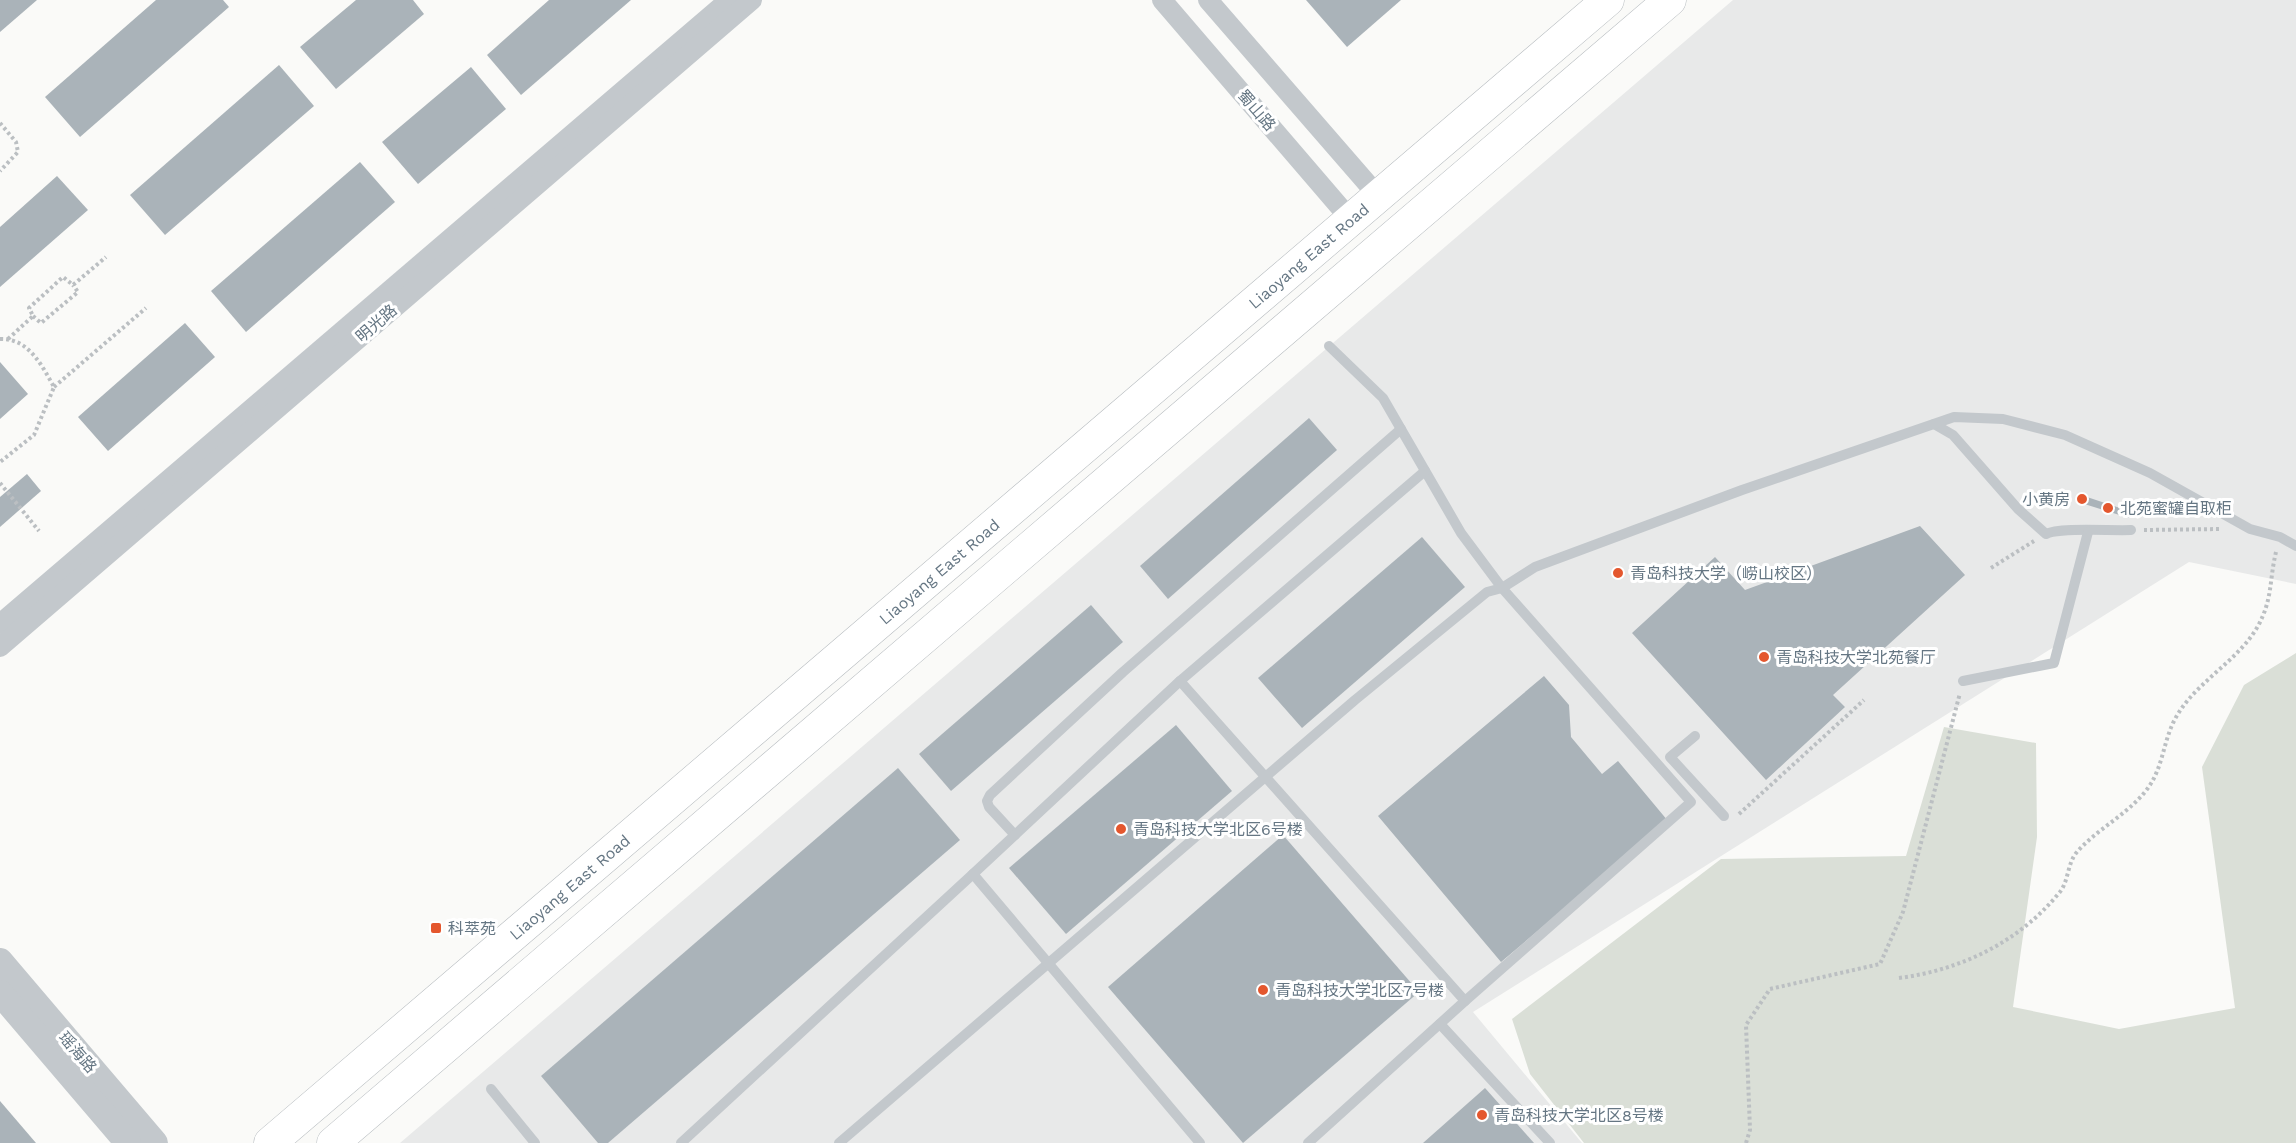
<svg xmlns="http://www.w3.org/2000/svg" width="2296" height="1143" viewBox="0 0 2296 1143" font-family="'Work Sans','Noto Sans SC',sans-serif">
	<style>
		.built { fill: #e8e9e9 }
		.green { fill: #dadfd7 }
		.building { fill: #aab3b9 }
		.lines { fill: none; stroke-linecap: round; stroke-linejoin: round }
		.primary-casing { stroke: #b5babe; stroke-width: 33 }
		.path { stroke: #bbbfc2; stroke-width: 4; stroke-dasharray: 3 3; stroke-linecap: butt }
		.service { stroke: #c3c8cc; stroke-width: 10 }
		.minor { stroke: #c3c8cc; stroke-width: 20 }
		.tertiary { stroke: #c3c8cc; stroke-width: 26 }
		.primary { stroke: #fff; stroke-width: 32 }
		.poi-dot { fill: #e4572e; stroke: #fff; stroke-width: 2 }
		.labels { text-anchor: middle; stroke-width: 6; stroke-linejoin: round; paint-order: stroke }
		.street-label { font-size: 16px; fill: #657683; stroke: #fff }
		.poi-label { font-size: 16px; fill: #657683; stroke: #fff; text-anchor: start }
	</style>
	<rect width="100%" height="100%" fill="#fafaf8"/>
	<path class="built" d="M1733,0H2296V584L2189,562L1473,1012L1582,1143H400Z"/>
	<path class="green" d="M2296,653V1143H1584L1530,1074L1512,1019L1721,859L1906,856L1944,727L2036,743L2037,837L2013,1007L2119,1029L2235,1008L2202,767L2244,685Z"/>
	<g class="building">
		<path d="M0,0H37L0,32Z"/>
		<path d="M156,0H223L229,7L80,137L45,97Z"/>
		<path d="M356,0H413L424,14L336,89L300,47Z"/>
		<path d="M549,0H631L521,95L487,55Z"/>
		<path d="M1306,0H1401L1347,47Z"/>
		<path d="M279,65L314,106L165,235L130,195Z"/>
		<path d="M471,67L506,109L418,184L382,142Z"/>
		<path d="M360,162L395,202L246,332L211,291Z"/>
		<path d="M57,176L88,210L0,287V227Z"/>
		<path d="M185,323L215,357L108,451L78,417Z"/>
		<path d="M0,362L28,394L0,419Z"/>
		<path d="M1309,418L1337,450L1168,599L1140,566Z"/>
		<path d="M27,474L41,491L0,527V497Z"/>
		<path d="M2081,495L2132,512L2129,518L2078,502Z"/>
		<path d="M1920,526L1965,575L1833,695L1845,707L1766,780L1632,633L1715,557L1745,590Z"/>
		<path d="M1422,537L1465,587L1302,728L1258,678Z"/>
		<path d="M1091,605L1123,642L951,791L919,754Z"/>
		<path d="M1544,676L1569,705L1571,737L1602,774L1618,761L1668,821L1501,962L1378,816Z"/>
		<path d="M1176,725L1232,791L1066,934L1009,868Z"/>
		<path d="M898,768L960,840L608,1143H598L541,1076Z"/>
		<path d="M1283,835L1419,992L1243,1143L1108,987Z"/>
		<path d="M1485,1088L1534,1143H1423Z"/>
		<path d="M0,1101L36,1143H0Z"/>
	</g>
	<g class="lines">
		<g class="primary-casing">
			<g id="primary">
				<path id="s1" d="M270,1143L1608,0"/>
				<path d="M333,1143L1670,0"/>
			</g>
		</g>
		<g class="path">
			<path d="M0,123L16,142L18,152L0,171"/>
			<path d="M33,316L41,323L78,292L73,285"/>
			<path d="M0,339C29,338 42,366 54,387L34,435L0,462"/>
			<path d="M8,339L33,316L29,308L63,277L73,285L106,257"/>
			<path d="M54,387L146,308"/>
			<path d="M0,483L39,531"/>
			<path d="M2144,530L2220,529"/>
			<path d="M1991,568L2034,541"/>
			<path d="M1739,814L1864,700"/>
			<path d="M1899,978C1961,970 2019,942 2059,893C2069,882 2067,863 2077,852C2098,828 2129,814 2148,788C2163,767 2163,743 2174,721C2193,683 2237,663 2258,626C2273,598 2269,581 2276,552"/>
			<path d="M1746,1143L1750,1130L1746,1025L1770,989L1880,964L1903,912L1960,693"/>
		</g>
		<g class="service">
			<path d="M1934,424L1953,435L2018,509L2046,534C2059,527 2112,531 2131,530"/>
			<path d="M1180,681L1465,1001L1691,802L1502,588L1461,533L1383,398L1329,346"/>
			<path d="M1963,681L2054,663L2088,532"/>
			<path d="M1695,736L1670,757L1724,816"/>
			<path d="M1015,835L989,807L987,801L990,795L1123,672L1401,429"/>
			<path d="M1440,1024L1550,1143"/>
			<path d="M491,1089L535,1143"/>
			<path d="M681,1143L973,874"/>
			<path d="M839,1143L1355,700L1487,592L1502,588L1535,567L1742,490L1954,417L2003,419L2065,435L2150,473L2250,529L2280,537L2296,546"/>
			<path d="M1200,1143L973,874L1180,681L1425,471"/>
			<path d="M1308,1143L1465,1001"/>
		</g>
		<g class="minor">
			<path d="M1162,0L1351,220"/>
			<path d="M1208,0L1379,197"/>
			<path d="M0,624L729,0"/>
			<path d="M0,647L752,0"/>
		</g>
		<g class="tertiary">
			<path d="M0,961L155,1143"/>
			<path d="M0,993L128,1143"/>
		</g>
		<use href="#primary" class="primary"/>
	</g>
	<g class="poi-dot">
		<circle cx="2082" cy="499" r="6"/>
		<circle cx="2108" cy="508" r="6"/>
		<circle cx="1618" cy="573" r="6"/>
		<circle cx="1764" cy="657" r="6"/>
		<circle cx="1121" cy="829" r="6"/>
		<rect x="430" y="922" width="12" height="12" rx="3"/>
		<circle cx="1263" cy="990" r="6"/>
		<circle cx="1482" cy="1115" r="6"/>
	</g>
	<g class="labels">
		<g class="street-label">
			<text transform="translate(1257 110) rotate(49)" y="6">蜀山路</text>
			<text dy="6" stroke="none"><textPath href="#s1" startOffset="1366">Liaoyang East Road</textPath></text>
			<text transform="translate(376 323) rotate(-41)" y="6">明光路</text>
			<text dy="6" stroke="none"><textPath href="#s1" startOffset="880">Liaoyang East Road</textPath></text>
			<text dy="6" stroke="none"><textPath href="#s1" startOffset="394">Liaoyang East Road</textPath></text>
			<text transform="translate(78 1052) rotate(49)" y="6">瑶海路</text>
		</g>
		<g class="poi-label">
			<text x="2070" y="505" text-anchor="end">小黄房</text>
			<text x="2120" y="514">北苑蜜罐自取柜</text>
			<text x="1630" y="579">青岛科技大学（崂山校区）</text>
			<text x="1776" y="663">青岛科技大学北苑餐厅</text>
			<text x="1133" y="835">青岛科技大学北区6号楼</text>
			<text x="448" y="934">科萃苑</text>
			<text x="1275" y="996">青岛科技大学北区7号楼</text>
			<text x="1494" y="1121">青岛科技大学北区8号楼</text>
		</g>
	</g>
</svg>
